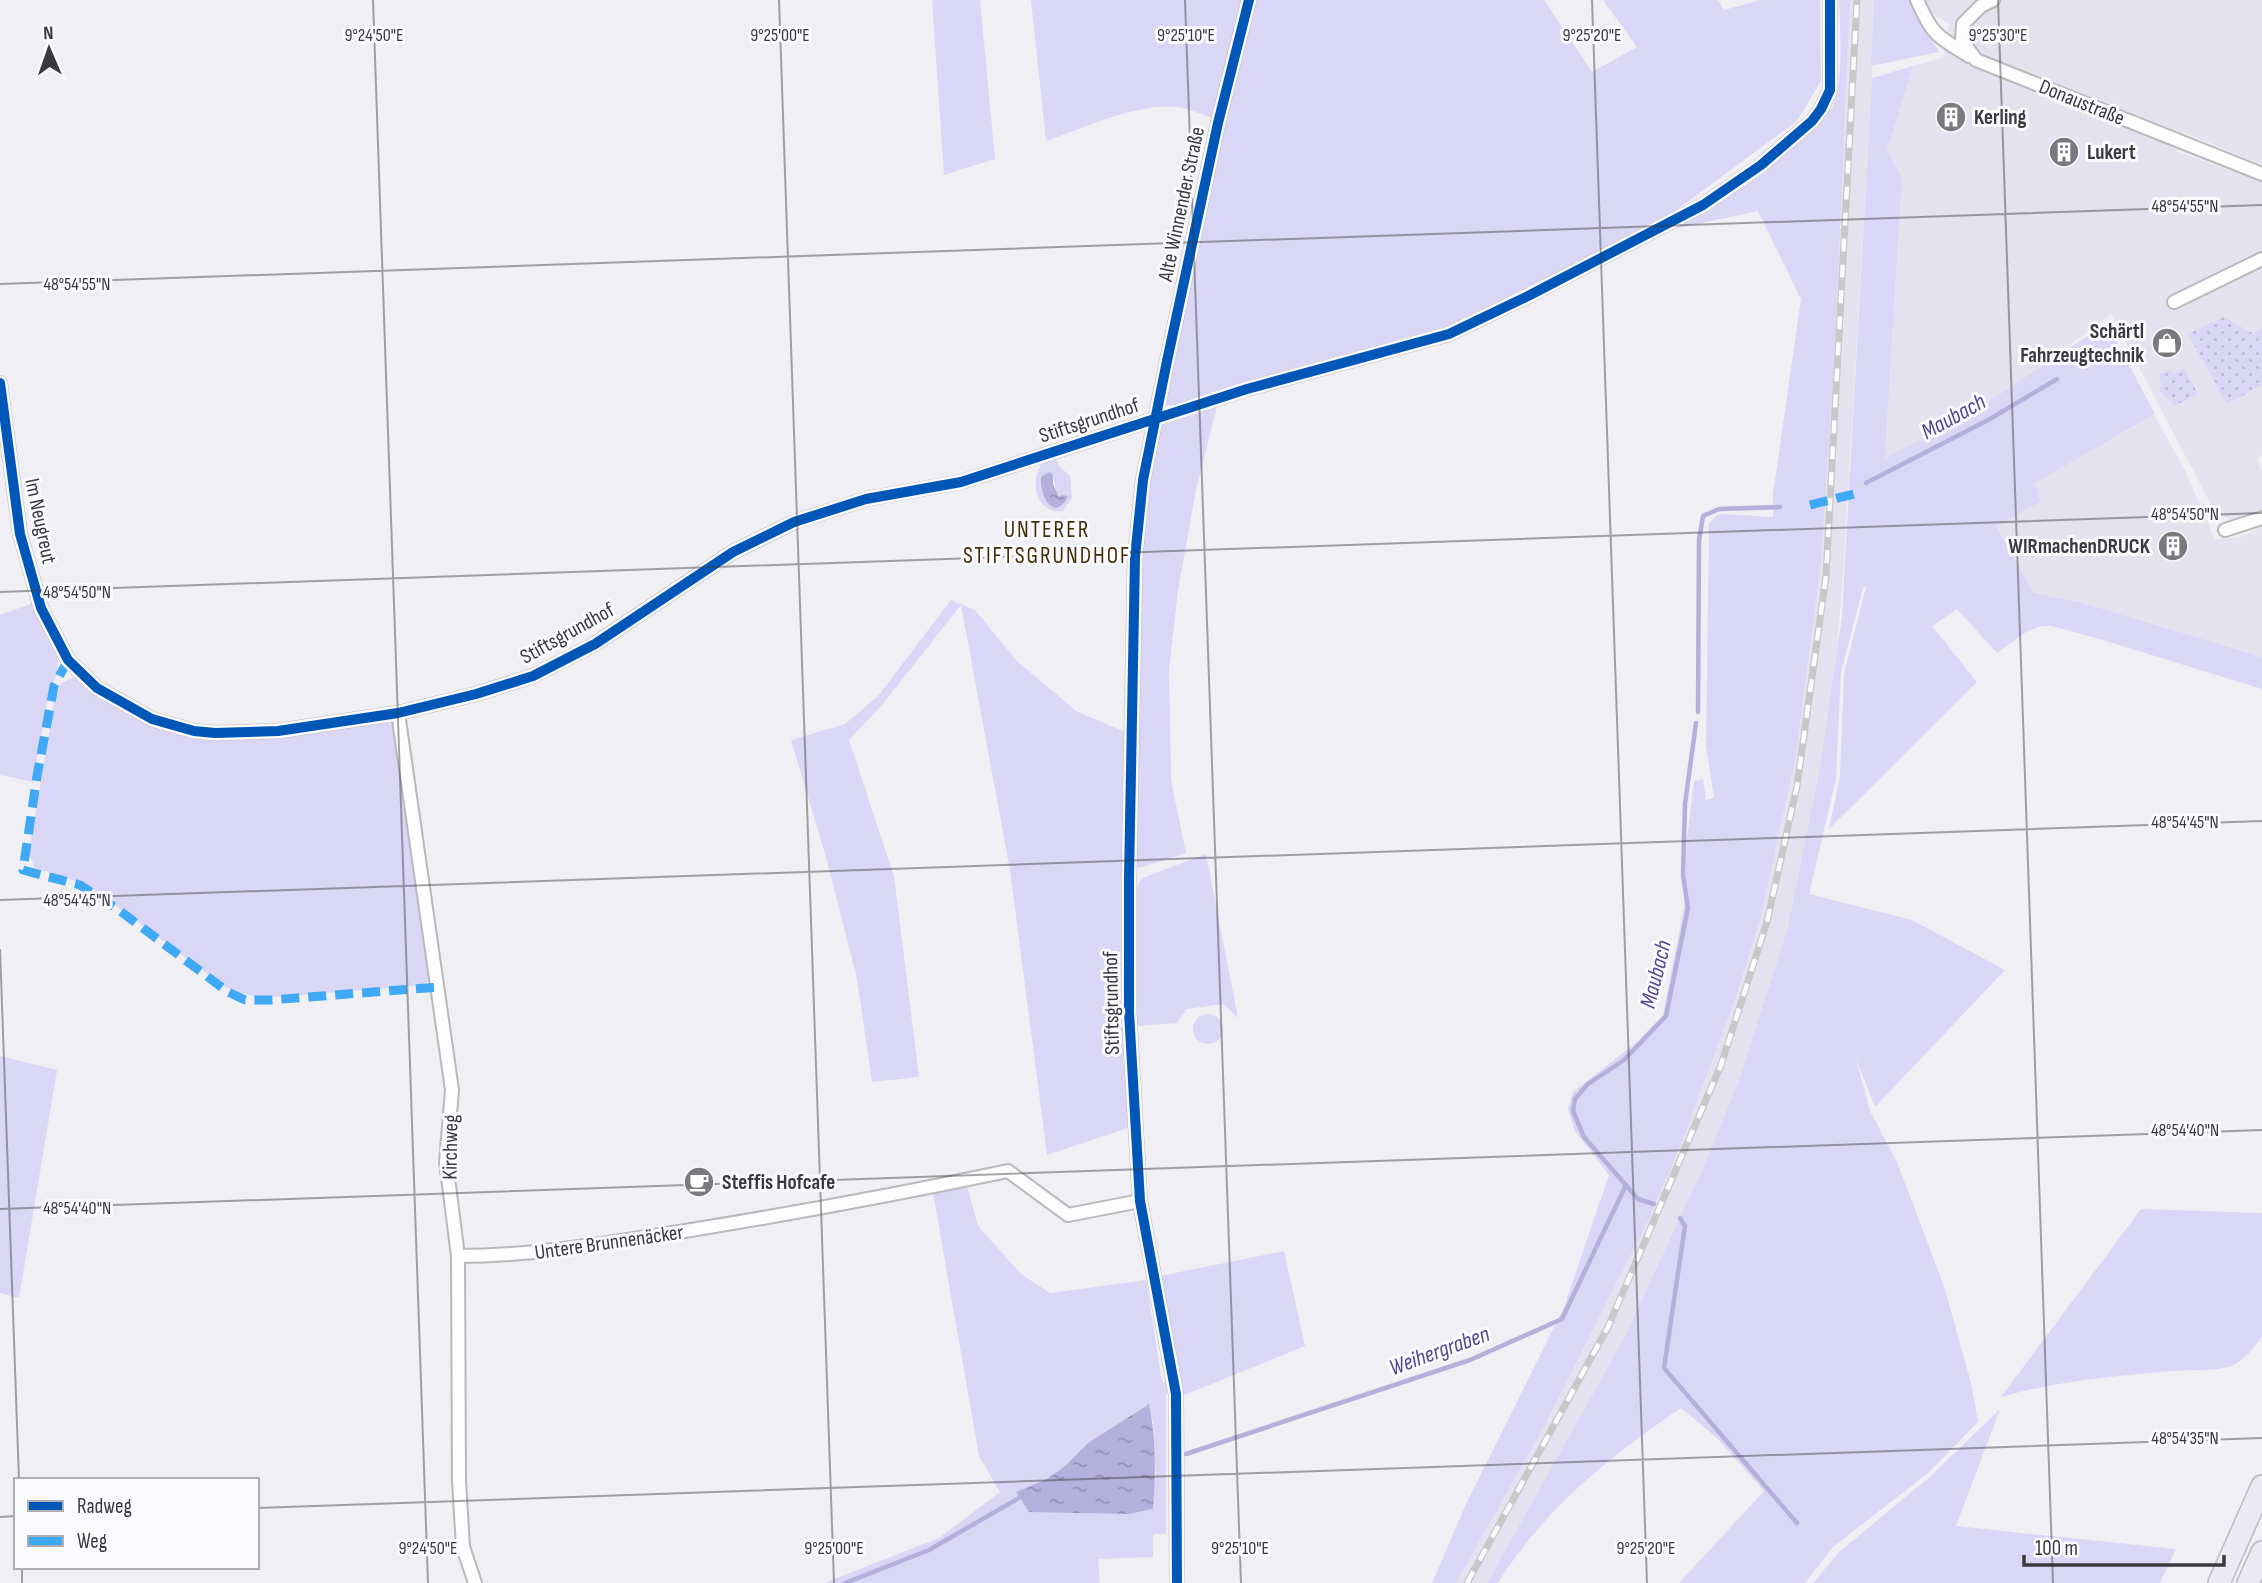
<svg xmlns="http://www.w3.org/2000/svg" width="2262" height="1583" viewBox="0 0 2262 1583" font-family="'Sofia Sans Condensed',sans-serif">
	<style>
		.built { fill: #e3e2ee }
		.grass { fill: #dad7f6; fill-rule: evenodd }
		.park { fill: url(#park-dots) }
		.water { fill: url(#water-ripples) }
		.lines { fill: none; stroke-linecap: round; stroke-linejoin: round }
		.stream { stroke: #b4afdb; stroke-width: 4.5 }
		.minor-casing { stroke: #b9b9bd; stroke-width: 16 }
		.trunk-casing { stroke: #bbbac6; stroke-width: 24 }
		.minor { stroke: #fdfdfd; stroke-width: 12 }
		.trunk { stroke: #ebeaf2; stroke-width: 21 }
		.rail-casing { stroke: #c8c8c9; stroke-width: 7 }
		.rail { stroke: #fbfaff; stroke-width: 4.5; stroke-dasharray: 13; stroke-linecap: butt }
		.quiet { stroke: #3fa9f5; stroke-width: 9; stroke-dasharray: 18 9; stroke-linecap: butt }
		.cycleway-casing { stroke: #fbfaff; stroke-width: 15 }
		.cycleway { stroke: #0057b8; stroke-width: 10 }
		.ticks { fill: none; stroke: #3a3a3e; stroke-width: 2; stroke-opacity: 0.45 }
		.labels { text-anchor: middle; stroke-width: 6; stroke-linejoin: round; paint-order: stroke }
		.street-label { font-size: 21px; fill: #3a3a3e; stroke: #fbfaff }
		.poi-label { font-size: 21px; font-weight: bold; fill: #3a3a3e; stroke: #fbfaff; text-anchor: start }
		.water-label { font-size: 23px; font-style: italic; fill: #554792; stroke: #fbfaff }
		.neighbourhood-label { font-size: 23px; letter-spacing: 2px; fill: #422e06; stroke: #fbfaff }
		.ticks-label { font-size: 18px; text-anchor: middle; fill: #3a3a3e; stroke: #fbfaff; stroke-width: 6; stroke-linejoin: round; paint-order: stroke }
	</style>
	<defs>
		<pattern id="park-dots" width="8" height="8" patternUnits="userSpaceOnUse" patternTransform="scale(1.75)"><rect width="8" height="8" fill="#dad7f6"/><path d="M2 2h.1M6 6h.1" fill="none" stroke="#bcb9d4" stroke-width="1.8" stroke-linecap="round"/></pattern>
		<pattern id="water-ripples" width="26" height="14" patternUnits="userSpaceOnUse" patternTransform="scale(1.75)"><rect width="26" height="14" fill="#b4afdb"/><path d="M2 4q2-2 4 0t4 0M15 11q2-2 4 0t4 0" fill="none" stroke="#938fb3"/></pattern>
	</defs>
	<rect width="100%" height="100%" fill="#efeff4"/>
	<g class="built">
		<path d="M1850,0H1874L1872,78L1843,577L1834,683L1820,768L1787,930L1739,1080L1707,1159L1624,1338L1487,1583H1456L1545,1425L1647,1223L1684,1137L1737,994L1761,917L1796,755L1821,564L1835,348Z"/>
		<path d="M1924,0H2262V165L2183,132L2176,151L2262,182V455L2257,458L2262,471V513L2241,523L2216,514L2111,314L2034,372L1995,398L1935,433L1885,458L1902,177L1887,151L1913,66L1943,58L1949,24L1927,10Z"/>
		<path d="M2154,415L2185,470L2215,540L2241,537L2262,527V657L2080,602L2034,593L1996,525L2040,502L2034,483Z"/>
	</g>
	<g class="grass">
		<path d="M932,0H980L995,159L944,175Z"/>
		<path d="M1031,0H1243L1217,111L1213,118C1201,114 1189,109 1177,107C1136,103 1084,128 1046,141Z"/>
		<path d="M1255,0H1544L1592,72L1637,47L1603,0H1718L1724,10L1761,0H1820L1821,81L1797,121L1656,225L1447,326L1282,371L1176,405H1167L1164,401L1170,363L1241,49Z"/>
		<path d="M1839,0H1850L1835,348L1821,564L1796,755L1761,917L1737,994L1684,1137L1647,1223L1545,1425L1456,1583H1432L1466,1504L1564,1307L1609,1175L1575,1131L1568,1109L1573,1092L1638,1041L1663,1015L1684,907L1687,839L1694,781L1703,779L1706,800L1714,798L1706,746L1709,524L1716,516L1723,514L1773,517V494L1801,299L1758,211L1669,230L1751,176L1832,108C1844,84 1840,28 1839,0Z"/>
		<path d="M1874,0H1912L1920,21L1939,52L1871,66Z"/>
		<path d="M1913,66L1887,151L1902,177L1885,458L1935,433L1988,402L2107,323L2155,414L2035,483L2040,502L1996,526L2034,593L2080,602L2262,657V689L2093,637L2051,626H2040L2026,632L1997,653L1957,609L1932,626L1977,682L1829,829L1840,776L1844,674L1866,587L1863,588L1841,672L1836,779L1809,894L1912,920L2005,970L1875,1107L1856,1059L1870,1111L1897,1162L1944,1286L1971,1383L1978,1422L1928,1473L1833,1547L1805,1583H1679L1764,1491L1717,1438L1681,1408C1611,1455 1542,1511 1498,1583H1487L1624,1338L1707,1159L1739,1080L1787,930L1820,768L1842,616L1872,78Z"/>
		<path d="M1218,402L1196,490L1178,590L1169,670L1171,780L1186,853L1140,868L1136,867L1134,858L1138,571L1146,484L1159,427L1164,421Z"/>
		<path d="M1055,457L1060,467L1070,476L1072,498L1063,511C1035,514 1029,481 1043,462ZM1053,475L1056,491L1065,503L1058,508C1045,500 1039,493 1041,477Z"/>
		<path d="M951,600L975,610L1017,661L1076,711L1127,733L1123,879L1131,1127L1047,1155L1010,870L961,605L882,705L849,740L894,876L919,1077L872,1082L857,979L826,857L791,740L845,724L878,696Z"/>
		<path d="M33,603L55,646L58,660L57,675L49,690L33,782L0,775V615Z"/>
		<path d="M74,677L196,735L235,739L384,720L392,725L396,739L432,971L429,980L425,985L265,998L239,993L224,986L88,885L35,868L29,853L55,697L61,683Z"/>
		<path d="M1206,854L1238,1018L1223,1004L1187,1009L1177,1023L1137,1026L1136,887L1142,878Z"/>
		<circle cx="1208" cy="1029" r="15"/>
		<path d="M0,1056L57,1070L19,1298L0,1293Z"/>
		<path d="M967,1186L978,1226L1021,1274L1050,1293L1146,1280L1162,1381L1170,1384V1392L1166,1393V1534H1153V1557L1098,1559L1100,1583H824L939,1538L1000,1492L979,1456L933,1193ZM1148,1404L1153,1422L1156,1477L1128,1514L1092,1512L1016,1492L1047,1479L1064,1467L1088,1443Z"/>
		<path d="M2141,1209L2262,1213V1337C2254,1347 2244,1361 2231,1366C2213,1372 2191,1369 2172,1371C2114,1376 2057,1381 2001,1397Z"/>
		<path d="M1284,1251L1305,1346L1182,1396L1160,1276Z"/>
		<path d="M2000,1409L1956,1526L2176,1549L2160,1583H1813L1839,1552L1931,1476Z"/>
	</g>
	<g class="park">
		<path d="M2224,317L2252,333L2262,328V385L2227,404L2188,334Z"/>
		<path d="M2184,368L2198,394L2174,406L2158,388L2163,386L2158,375L2170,369L2173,373Z"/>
	</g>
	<g class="water">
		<path d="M1049,472L1053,475V484L1059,497L1062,495L1068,496C1055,524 1039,496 1041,477Z"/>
		<path d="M1149,1404C1156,1438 1156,1474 1153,1509L1128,1514L1029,1512L1016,1492L1047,1479L1064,1467L1088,1443Z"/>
	</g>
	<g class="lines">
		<g class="stream">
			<path d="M1866,483L1990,419L2057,379"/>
			<path d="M1698,712L1699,540L1703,516L1719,509L1780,507"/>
			<path d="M1654,1204L1638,1199L1584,1137L1573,1111L1575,1099L1588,1084L1624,1060L1666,1016L1688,908L1683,875L1685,804L1696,723"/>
			<path d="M1680,1218L1685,1226L1664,1368L1797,1523"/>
			<path d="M1186,1454L1470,1360L1562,1319L1626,1185"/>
			<path d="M845,1583L929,1550L1019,1498"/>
		</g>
		<g class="minor-casing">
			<g id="minor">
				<path d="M1917,0C1933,36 1937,36 1969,56"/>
				<path d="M1993,0L1981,6L1963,24L1962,40L1976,60L2262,174"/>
				<path d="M2174,302L2262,259"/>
				<path d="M0,383L20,534L41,608L68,660L97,688L152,719L194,731L215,733L278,731L398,713L476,694L533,676L595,644L733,552L794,522L866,499L961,482L1247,389L1449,334L1530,295L1703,205L1761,165L1812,121L1821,109L1830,90V0"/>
				<path d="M2225,530L2262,518"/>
				<path d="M398,713L452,1090L446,1162L458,1256L459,1481L463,1547L475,1583"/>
				<path d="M458,1256C533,1256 606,1243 679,1232C790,1214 899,1194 1008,1171L1068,1215L1140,1201"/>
				<path d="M1177,1583L1176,1394L1140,1201L1129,1012V878L1135,557L1143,480L1167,361L1218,123L1249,0"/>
			</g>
		</g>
		<g class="trunk-casing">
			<g id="trunk">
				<path d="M2219,1583L2262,1486"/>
				<path d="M2248,1583L2262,1552"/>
			</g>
		</g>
		<use href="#minor" class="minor"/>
		<use href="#trunk" class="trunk"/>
		<g class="rail-casing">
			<path id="rail" d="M1467,1583L1608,1327L1721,1065L1767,922L1797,786L1826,576L1857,0"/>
		</g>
		<use href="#rail" class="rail"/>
		<g class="quiet">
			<path d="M1810,505L1854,494"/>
			<path d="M68,660L54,686L37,776L23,870L80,885L116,908L228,992L245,1000H270L439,987"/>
		</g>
		<g class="cycleway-casing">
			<g id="cycleway">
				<path d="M0,383L20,534L41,608L68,660L97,688L152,719L194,731L215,733L278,731L398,713L476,694L533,676L595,644L733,552L794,522L866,499L961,482L1247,389L1449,334L1530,295L1703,205L1761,165L1812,121L1821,109L1830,90V0"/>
				<path d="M1177,1583L1176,1394L1140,1201L1129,1012V878L1135,557L1143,480L1167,361L1218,123L1249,0"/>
			</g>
		</g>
		<use href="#cycleway" class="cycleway"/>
	</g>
	<path class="ticks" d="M373,0L428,1583M779,0L834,1583M1185,0L1241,1583M1592,0L1647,1583M1998,0L2053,1583M0,284L2262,205M0,592L2262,513M0,900L2262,821M0,949L19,1480M0,1209L2262,1130M257,1508L2262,1438M0,1517L16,1516M22,1567V1583"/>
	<defs>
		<g id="building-disc" transform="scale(1.575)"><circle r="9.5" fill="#79797e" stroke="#fbfaff"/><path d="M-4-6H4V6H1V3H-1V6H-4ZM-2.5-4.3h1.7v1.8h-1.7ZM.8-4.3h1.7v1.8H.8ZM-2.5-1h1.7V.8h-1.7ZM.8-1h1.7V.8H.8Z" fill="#fff"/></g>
		<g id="shop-disc" transform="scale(1.575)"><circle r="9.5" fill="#79797e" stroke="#fbfaff"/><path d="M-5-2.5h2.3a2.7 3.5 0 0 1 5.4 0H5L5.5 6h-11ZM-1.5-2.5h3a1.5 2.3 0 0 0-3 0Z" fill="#fff"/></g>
		<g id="cafe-disc" transform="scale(1.575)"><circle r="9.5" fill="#79797e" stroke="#fbfaff"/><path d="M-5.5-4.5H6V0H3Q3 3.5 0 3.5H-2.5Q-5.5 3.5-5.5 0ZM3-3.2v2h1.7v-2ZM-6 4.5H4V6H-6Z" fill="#fff"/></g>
	</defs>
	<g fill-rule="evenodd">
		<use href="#building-disc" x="1951" y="117"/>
		<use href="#building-disc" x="2064" y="152"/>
		<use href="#shop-disc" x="2167" y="343"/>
		<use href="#building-disc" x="2173" y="546"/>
		<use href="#cafe-disc" x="699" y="1182"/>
	</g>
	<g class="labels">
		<g class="street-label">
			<text transform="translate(2082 102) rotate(22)" y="7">Donaustraße</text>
			<text transform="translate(1181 204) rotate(-78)" y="7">Alte Winnender Straße</text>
			<text transform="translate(1089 420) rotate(-18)" y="7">Stiftsgrundhof</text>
			<text transform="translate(41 521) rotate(78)" y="7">Im Neugreut</text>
			<text transform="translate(567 633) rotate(-29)" y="7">Stiftsgrundhof</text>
			<text transform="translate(1111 1003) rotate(-91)" y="7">Stiftsgrundhof</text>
			<text transform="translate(450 1147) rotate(-89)" y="7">Kirchweg</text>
			<text transform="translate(609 1242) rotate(-8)" y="7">Untere Brunnenäcker</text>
		</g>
		<g class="poi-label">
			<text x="1974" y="124">Kerling</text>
			<text x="2087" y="159">Lukert</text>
			<text x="2144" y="338" text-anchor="end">Schärtl<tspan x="2144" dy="24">Fahrzeugtechnik</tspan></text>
			<text x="2150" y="553" text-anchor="end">WIRmachenDRUCK</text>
			<text x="722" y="1189">Steffis Hofcafe</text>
		</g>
		<g class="water-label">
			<text transform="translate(1953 416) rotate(-29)" y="8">Maubach</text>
			<text transform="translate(1655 974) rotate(-76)" y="8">Maubach</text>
			<text transform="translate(1439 1350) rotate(-20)" y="8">Weihergraben</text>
		</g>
		<g class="neighbourhood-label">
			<text x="1047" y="537">UNTERER<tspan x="1047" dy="26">STIFTSGRUNDHOF</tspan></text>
		</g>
	</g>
	<g class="ticks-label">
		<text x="374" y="41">9°24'50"E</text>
		<text x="780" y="41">9°25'00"E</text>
		<text x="1186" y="41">9°25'10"E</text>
		<text x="1592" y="41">9°25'20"E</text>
		<text x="1998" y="41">9°25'30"E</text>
		<text x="2185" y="212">48°54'55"N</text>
		<text x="77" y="290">48°54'55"N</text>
		<text x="2185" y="520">48°54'50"N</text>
		<text x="77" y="598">48°54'50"N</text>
		<text x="2185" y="828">48°54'45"N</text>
		<text x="77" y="906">48°54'45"N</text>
		<text x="2185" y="1136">48°54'40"N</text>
		<text x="77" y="1214">48°54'40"N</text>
		<text x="2185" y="1444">48°54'35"N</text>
		<text x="428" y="1554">9°24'50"E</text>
		<text x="834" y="1554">9°25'00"E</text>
		<text x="1240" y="1554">9°25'10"E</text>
		<text x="1646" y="1554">9°25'20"E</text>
	</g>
	<rect x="14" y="1478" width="245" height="91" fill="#fbfaff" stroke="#aeadb2" stroke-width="2"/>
	<rect x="28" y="1501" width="35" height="10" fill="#0057b8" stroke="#aeadb2" stroke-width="2"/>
	<text x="77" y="1513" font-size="21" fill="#3a3a3e">Radweg</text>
	<rect x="28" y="1536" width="35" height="10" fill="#3fa9f5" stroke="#aeadb2" stroke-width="2"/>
	<text x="77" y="1548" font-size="21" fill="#3a3a3e">Weg</text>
	<g transform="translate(49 49) rotate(358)" stroke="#fbfaff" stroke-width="5" paint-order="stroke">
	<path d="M0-5L12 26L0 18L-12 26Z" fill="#3a3a3e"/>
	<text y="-10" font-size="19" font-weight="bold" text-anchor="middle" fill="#3a3a3e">N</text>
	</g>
	<path d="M2024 1555v10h200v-10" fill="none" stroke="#3a3a3e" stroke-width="3.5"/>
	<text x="2035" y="1555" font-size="21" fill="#3a3a3e" stroke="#fbfaff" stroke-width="5" paint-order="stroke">100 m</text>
</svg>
